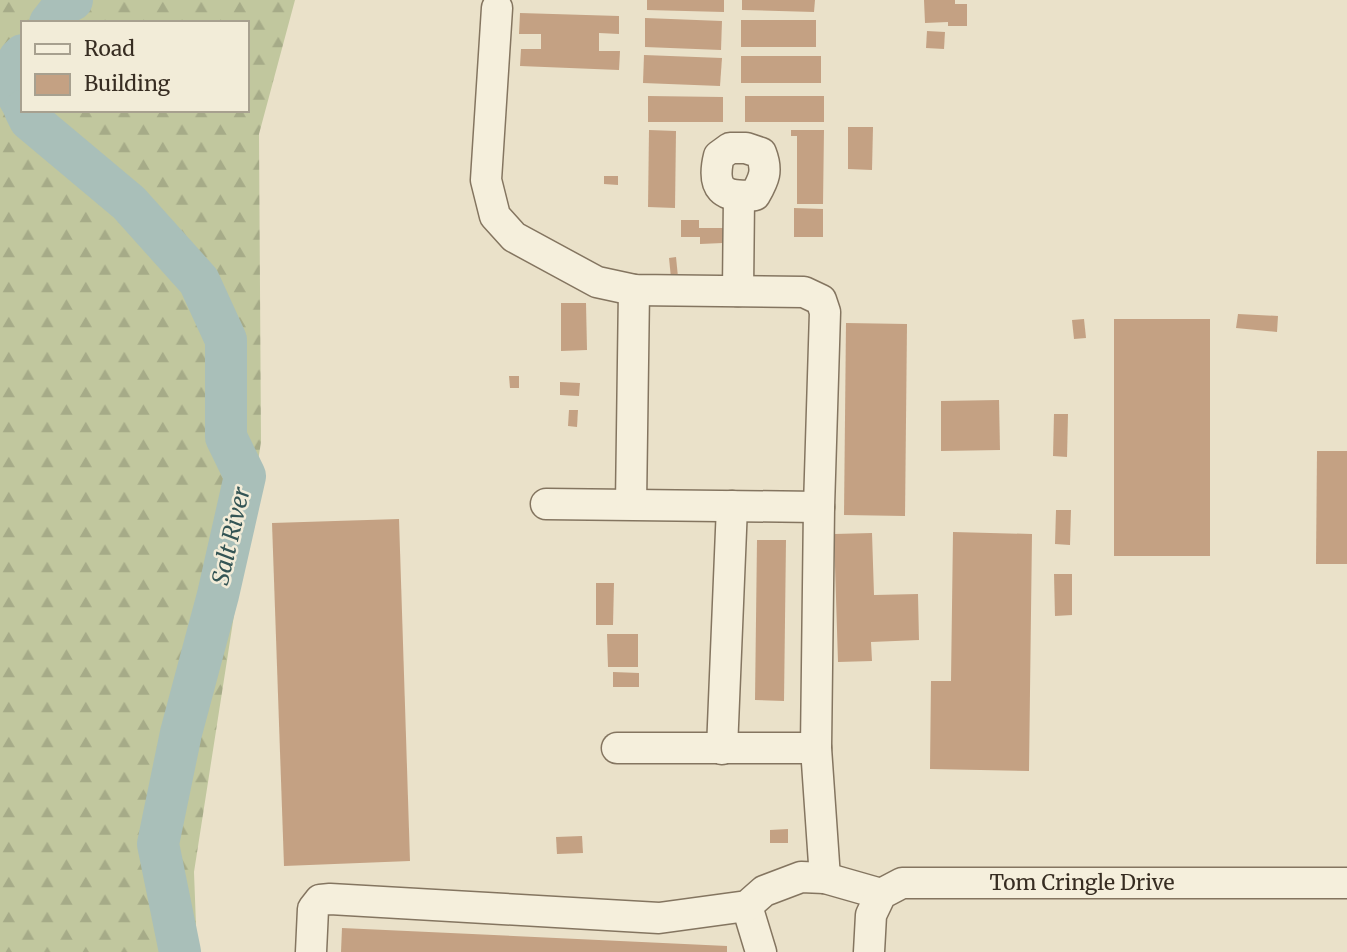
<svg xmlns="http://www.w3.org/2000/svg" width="1347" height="952" viewBox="0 0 1347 952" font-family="Merriweather,serif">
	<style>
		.forest { fill: url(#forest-firs); fill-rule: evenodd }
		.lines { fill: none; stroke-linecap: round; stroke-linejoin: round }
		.river { stroke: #a9bfb9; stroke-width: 42 }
		.building { fill: #c4a183 }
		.minor-casing { stroke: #847560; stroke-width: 33 }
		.minor { stroke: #f5efdc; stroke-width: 30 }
		.labels { text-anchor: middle; stroke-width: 5; stroke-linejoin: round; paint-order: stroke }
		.street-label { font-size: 21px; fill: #372d22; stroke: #f2ecd8 }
		.water-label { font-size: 23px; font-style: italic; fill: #335454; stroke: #f2ecd8 }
	</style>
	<defs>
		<pattern id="forest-firs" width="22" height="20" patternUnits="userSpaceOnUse" patternTransform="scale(1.75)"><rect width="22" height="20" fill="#c1c79e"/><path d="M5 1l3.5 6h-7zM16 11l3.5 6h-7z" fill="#a6ab88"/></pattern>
	</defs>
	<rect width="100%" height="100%" fill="#eae1c9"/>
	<path class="forest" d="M0,0H295L259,134L261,442L194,872L197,952H0ZM23,23H247V110H23Z"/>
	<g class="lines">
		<g class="river">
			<path d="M50,23L66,3L72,0"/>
			<path d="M23,55L19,59L17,94L23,105"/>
			<path d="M25,110L30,120L129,203L199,281L226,340V437L245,476L218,595L181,733L158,844L180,952"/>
		</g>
	</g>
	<g class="building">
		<path d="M647,0H724V12L647,10Z"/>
		<path d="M742,0H815L814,12L742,10Z"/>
		<path d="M924,0H955V4H967V26H948V22L925,23Z"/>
		<path d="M520,13L619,16V34L599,33V51H620L619,70L520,66L521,49H541V34H519Z"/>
		<path d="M645,18L722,21L721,50L645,47Z"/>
		<rect x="741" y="20" width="75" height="27"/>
		<path d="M927,31L945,32L944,49L926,48Z"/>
		<path d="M644,55L722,58L720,86L643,83Z"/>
		<rect x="741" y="56" width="80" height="27"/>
		<path d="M648,96L723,97V122H648Z"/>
		<rect x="745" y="96" width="79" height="26"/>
		<path d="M848,127H873L872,170L848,169Z"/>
		<path d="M649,130L676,131L675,208L648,207Z"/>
		<path d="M791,130H824L823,204H797V136H791Z"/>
		<path d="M604,176H618V185L604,184Z"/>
		<path d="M794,208L823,209V237H794Z"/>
		<path d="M681,220H699V228H723V243L700,244V237H681Z"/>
		<path d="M676,257L678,277L671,278L669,258Z"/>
		<path d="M561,303H586L587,350L561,351Z"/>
		<path d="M1238,314L1278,316L1277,332L1236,328Z"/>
		<path d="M1084,319L1086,338L1074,339L1072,320Z"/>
		<rect x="1114" y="319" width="96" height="237"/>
		<path d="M846,323L907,324L905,516L844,515Z"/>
		<path d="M509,376H519V388H510Z"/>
		<path d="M560,382L580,383L579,396L560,395Z"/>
		<path d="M999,400L1000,450L941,451V401Z"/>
		<path d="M569,410H578L577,427L568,426Z"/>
		<path d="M1054,414H1068L1067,457L1053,456Z"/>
		<path d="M1317,451H1347V564H1316Z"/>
		<path d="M1056,510H1071L1070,545L1055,544Z"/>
		<path d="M399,519L410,861L284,866L272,523Z"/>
		<path d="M953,532L1032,534L1029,771L930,769L931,681H951Z"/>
		<path d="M872,533L874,595L918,594L919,640L871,642L872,661L838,662L834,534Z"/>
		<path d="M757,540H786L784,701L755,700Z"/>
		<path d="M1054,574H1072V615L1055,616Z"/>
		<path d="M596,583H614L613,625H596Z"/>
		<path d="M607,634H638V667H608Z"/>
		<path d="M613,672L639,673V687H613Z"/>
		<path d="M788,829V843H770V830Z"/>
		<path d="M582,836L583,853L557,854L556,837Z"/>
		<path d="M342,928L727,946V952H341Z"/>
	</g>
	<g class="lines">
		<g class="minor-casing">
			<g id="minor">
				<path d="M497,8L486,180L495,216L514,237L597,282L634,290L804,292L821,300L825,312L819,507L816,748L825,878"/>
				<path d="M730,148H746L761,153C768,171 764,179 755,195C722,199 711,188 719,156Z"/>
				<path d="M738,291L739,197"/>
				<path d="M546,504L819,507"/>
				<path d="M631,504L634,290"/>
				<path d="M617,748H816"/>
				<path d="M722,749L732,506"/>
				<path d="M747,906L761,952"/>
				<path d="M311,952L313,909L320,900L330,899L659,918L747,906L764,891L801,877L825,878L881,894"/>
				<path id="s1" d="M869,952L871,915L881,894L902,883H1347"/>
			</g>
		</g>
		<use href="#minor" class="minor"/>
	</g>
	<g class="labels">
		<g class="street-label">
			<text dy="7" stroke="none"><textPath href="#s1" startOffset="264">Tom Cringle Drive</textPath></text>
		</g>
		<g class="water-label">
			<text transform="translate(231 536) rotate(-77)" y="8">Salt River</text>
		</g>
	</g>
	<rect x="21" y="21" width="228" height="91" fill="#f2ecd8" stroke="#a7a08f" stroke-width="2"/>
	<rect x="35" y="44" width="35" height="10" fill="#f5efdc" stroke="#a7a08f" stroke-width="2"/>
	<text x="84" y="56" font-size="21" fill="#372d22">Road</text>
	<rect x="35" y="74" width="35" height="21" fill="#c4a183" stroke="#a7a08f" stroke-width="2"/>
	<text x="84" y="91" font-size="21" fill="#372d22">Building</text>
</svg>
